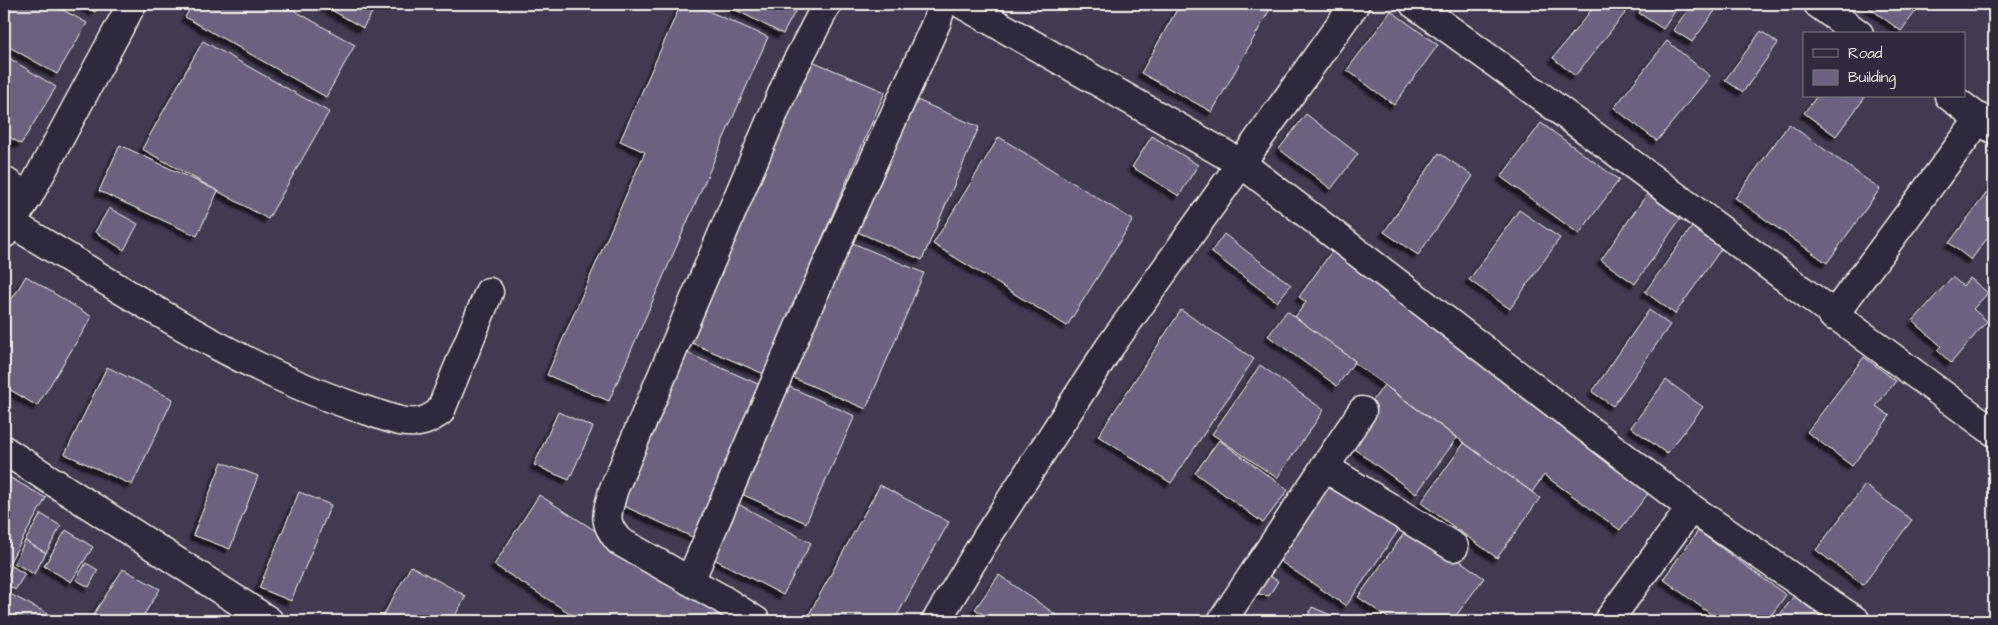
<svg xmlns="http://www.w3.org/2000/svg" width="1998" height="625" viewBox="0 0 1998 625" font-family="'Architects Daughter',sans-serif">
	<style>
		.building { fill: #6c6280; stroke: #f4f1e8; filter: url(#shadow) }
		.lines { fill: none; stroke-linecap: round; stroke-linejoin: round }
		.minor-casing { stroke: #f4f1e8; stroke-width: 31 }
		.minor { stroke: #2f2a3d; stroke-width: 28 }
	</style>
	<defs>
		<filter id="shadow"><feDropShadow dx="-4.5" dy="4.5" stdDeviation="1" flood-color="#0009"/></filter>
	</defs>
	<rect width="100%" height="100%" fill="#413b51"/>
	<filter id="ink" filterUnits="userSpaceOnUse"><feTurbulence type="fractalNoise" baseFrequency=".02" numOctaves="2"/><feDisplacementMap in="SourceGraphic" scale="10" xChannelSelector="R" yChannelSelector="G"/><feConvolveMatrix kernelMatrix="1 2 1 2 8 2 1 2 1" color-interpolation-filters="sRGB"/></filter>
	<g filter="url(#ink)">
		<g class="building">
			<path d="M6,4H52L87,23L57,74L4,44V8Z"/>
			<path d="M81,4H99L95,12Z"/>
			<path d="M193,4H283L355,45L326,97L185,17Z"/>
			<path d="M321,4H377L363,28Z"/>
			<path d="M681,4H692L768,37L609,401L547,375L645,152L620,141Z"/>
			<path d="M724,4H799L783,34Z"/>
			<path d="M1180,4H1273L1212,112L1141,73Z"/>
			<path d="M1596,4H1623L1629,8L1575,76L1553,58Z"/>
			<path d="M1645,4H1680L1663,29L1639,13Z"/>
			<path d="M1692,4H1720L1692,42L1673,30Z"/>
			<path d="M1864,4H1921L1901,31Z"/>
			<path d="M1391,11L1438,45L1394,105L1347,70Z"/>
			<path d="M1761,31L1778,43L1743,92L1725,80Z"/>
			<path d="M203,41L329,112L268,219L142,149Z"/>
			<path d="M1667,41L1710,76L1657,141L1614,108Z"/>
			<path d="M4,55L56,87L21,144L4,134Z"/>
			<path d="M805,58L885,92L764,374L685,340Z"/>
			<path d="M1817,96H1866L1836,136L1804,113Z"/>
			<path d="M910,97L979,127L922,260L853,230Z"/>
			<path d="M1306,114L1358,154L1331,189L1279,149Z"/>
			<path d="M1541,123L1619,180L1579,234L1501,177Z"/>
			<path d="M1789,124L1880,189L1827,263L1735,198Z"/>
			<path d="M1152,136L1198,165L1179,196L1132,167Z"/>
			<path d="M999,137L1133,220L1067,326L933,244Z"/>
			<path d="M120,145L218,191L197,236L99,191Z"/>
			<path d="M1439,153L1473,176L1418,255L1384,232Z"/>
			<path d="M1994,183V229L1971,260L1949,243Z"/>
			<path d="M1649,191L1683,215L1635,284L1601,260Z"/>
			<path d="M109,208L138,224L124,250L95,232Z"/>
			<path d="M1519,210L1560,238L1510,309L1469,280Z"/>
			<path d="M1694,224L1724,245L1675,314L1645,292Z"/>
			<path d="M1224,234L1291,285L1277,302L1211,252Z"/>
			<path d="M843,239L924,273L866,409L784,374Z"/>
			<path d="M1335,247L1651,490L1620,530L1544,475L1532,492L1354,363L1355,361L1295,317L1306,302L1299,297Z"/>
			<path d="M26,276L92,317L37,406L4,386V312Z"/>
			<path d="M1952,277L1963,286L1970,278L1988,293L1973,309L1987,321L1951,363L1937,350L1941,346L1913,321Z"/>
			<path d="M1181,310L1254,359L1171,483L1098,436Z"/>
			<path d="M1649,310L1670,325L1613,406L1592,392Z"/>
			<path d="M1287,311L1355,361L1337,386L1268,336Z"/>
			<path d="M685,352L765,387L697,539L617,503Z"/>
			<path d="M1864,357L1896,381L1876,406L1890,416L1852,466L1807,432Z"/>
			<path d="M1260,365L1324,410L1277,478L1212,434Z"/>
			<path d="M107,367L173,399L132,485L65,454Z"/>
			<path d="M1666,380L1703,407L1667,454L1631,427Z"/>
			<path d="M783,384L855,416L806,523L735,491Z"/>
			<path d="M1384,385L1457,438L1416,494L1343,441Z"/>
			<path d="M558,412L593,427L569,480L534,465Z"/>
			<path d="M1219,440L1288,490L1263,523L1195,473Z"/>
			<path d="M1464,443L1540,498L1497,558L1421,503Z"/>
			<path d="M222,462L258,476L230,549L193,535Z"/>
			<path d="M1326,475L1402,525L1346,606L1271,555Z"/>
			<path d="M7,476L46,498L4,572V481Z"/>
			<path d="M880,485L949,522L894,621H816L808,616Z"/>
			<path d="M1865,485L1912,520L1863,585L1816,550Z"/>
			<path d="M299,492L331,505L291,601L259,588Z"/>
			<path d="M539,495L738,621H582L494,565Z"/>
			<path d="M736,503L811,543L783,595L708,556Z"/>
			<path d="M41,514L61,526L46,553L25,541Z"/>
			<path d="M1410,525L1484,578L1452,621H1392L1358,597Z"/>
			<path d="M66,530L93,547L71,582L44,566Z"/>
			<path d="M1698,531L1786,595L1767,621H1720L1663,579Z"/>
			<path d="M25,541L46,553L34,574L14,563Z"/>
			<path d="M86,563L98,570L89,587L76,580Z"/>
			<path d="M12,566L25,574L15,590L4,583Z"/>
			<path d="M411,566L466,596L452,621H380Z"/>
			<path d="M123,569L160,589L140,621H89Z"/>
			<path d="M1261,571L1278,581L1269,596L1248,592Z"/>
			<path d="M999,575L1065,621H993L975,609Z"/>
			<path d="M4,591L62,621H4Z"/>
			<path d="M1794,596L1827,621H1775Z"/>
			<path d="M1312,607L1333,616L1331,621H1305Z"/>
		</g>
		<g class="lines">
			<g class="minor-casing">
				<g id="minor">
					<path d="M962,4L1242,164L1691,508L1856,621"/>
					<path d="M1414,4C1609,144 1800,291 1994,432"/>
					<path d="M1818,4L1859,34"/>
					<path d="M1949,96L1993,129"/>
					<path d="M4,181L28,197"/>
					<path d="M11,223C124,290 242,372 368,411C385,416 405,426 423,421C428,420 435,415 440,412L489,292"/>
					<path d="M4,234L28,197L132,4"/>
					<path d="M1833,316L1980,118"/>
					<path d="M4,450L269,621"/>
					<path d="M1324,467L1454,547"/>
					<path d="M690,581L802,320L937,21L942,4"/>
					<path d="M756,621L722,599L619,541C602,521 607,515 613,491L790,75L827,4"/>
					<path d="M936,621L987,537L1109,348L1355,4"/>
					<path d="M1222,621L1362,411"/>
					<path d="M1608,621L1691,508"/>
				</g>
			</g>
			<use href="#minor" class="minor"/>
		</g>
	</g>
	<rect width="1998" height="625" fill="none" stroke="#2f2a3d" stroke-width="20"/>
	<rect x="10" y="10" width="1978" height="605" fill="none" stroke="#f4f1e8" stroke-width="2" filter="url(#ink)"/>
	<rect x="1803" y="32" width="162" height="65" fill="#2f2a3d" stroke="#7e7a81"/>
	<rect x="1813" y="49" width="25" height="8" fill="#2f2a3d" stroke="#7e7a81"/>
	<text x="1848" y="58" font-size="15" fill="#f4f1e8">Road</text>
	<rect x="1813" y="70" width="25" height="15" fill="#6c6280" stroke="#7e7a81"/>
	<text x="1848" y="82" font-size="15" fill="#f4f1e8">Building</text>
</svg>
